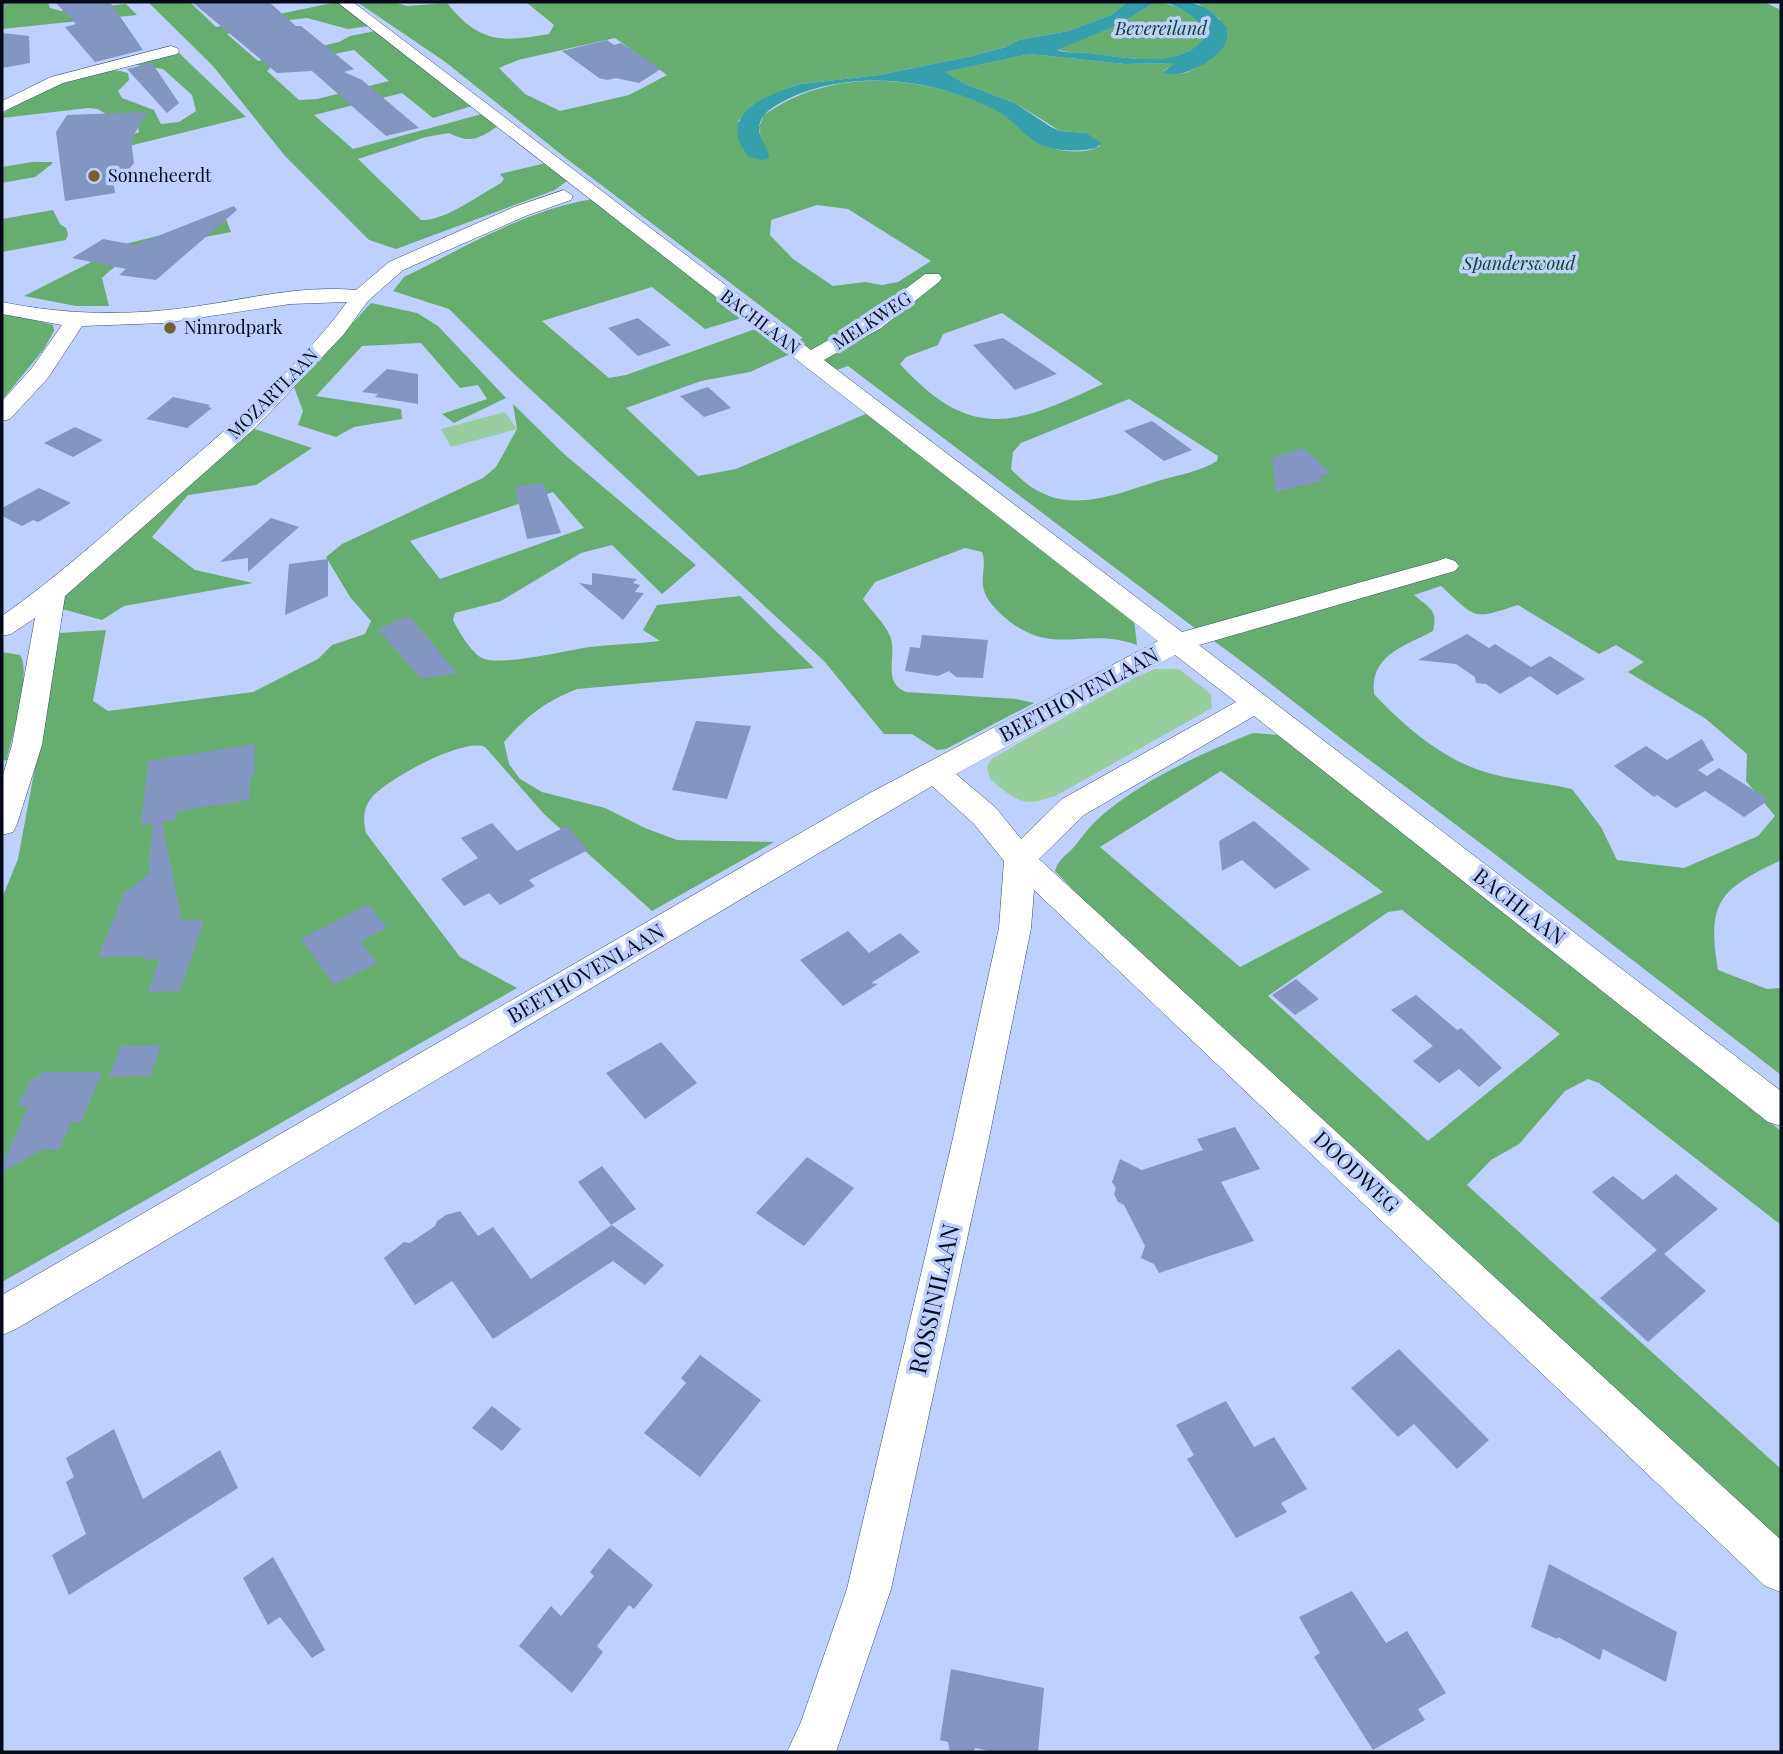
<svg xmlns="http://www.w3.org/2000/svg" width="1783" height="1754" viewBox="0 0 1783 1754" font-family="'Playfair Display',serif">
	<style>
		.green { fill: #96ce9d }
		.forest { fill: #65ae70; fill-rule: evenodd }
		.water { fill: #379eab }
		.building { fill: #8395c1 }
		.lines { fill: none; stroke-linecap: round; stroke-linejoin: round }
		.minor-casing { stroke: #3c4b72; stroke-width: 1 }
		.minor { fill: #fff; fill-rule: evenodd }
		.poi-dot { fill: #74612f; stroke: #bdd0ff; stroke-width: 2.5 }
		.labels { text-anchor: middle; stroke-width: 7; stroke-linejoin: round; paint-order: stroke }
		.far-park-label { font-size: 18px; font-style: italic; fill: #0d441b; stroke: #bdd0ff }
		.far-poi-label { font-size: 18px; fill: #060b1b; stroke: #bdd0ff; text-anchor: start }
		.far-street-label { font-size: 18px; fill: #060b1b; stroke: #bdd0ff }
		.street-label { font-size: 21px; fill: #060b1b; stroke: #bdd0ff }
		.near-street-label { font-size: 24px; fill: #060b1b; stroke: #bdd0ff }
	</style>
	<rect width="100%" height="100%" fill="#bdd0ff"/>
	<g class="green">
		<path d="M505,412L517,429L451,447L441,429Z"/>
		<path d="M1155,669H1179L1211,694L1212,708L1057,795C1022,809 1017,801 990,779L987,767L991,759L1136,677Z"/>
	</g>
	<g class="forest">
		<path d="M2,2H48L50,8L61,11L126,4L137,15L2,29Z"/>
		<path d="M148,2H190L216,27L337,2L369,26L348,29L307,18L274,22L227,34L258,61L339,42L350,36L375,31L472,106L433,118L402,93L314,115L353,149L482,114L498,126C478,139 471,144 449,133L426,137L358,159L421,220C443,222 481,194 501,183L504,179L500,174L546,163L568,180L555,190L396,249L369,240L285,156L213,66ZM354,50L389,81L317,99L299,100L267,71L271,67Z"/>
		<path d="M357,2H393L407,6L447,3C480,44 502,42 549,34L554,25L526,2H1127L1111,15L1068,31L1019,40L1006,47L972,56L879,75L801,84C776,91 757,102 738,121L761,139L759,127L764,115C831,67 920,74 992,108C1001,113 1011,119 1019,126C1024,130 1028,137 1034,141C1051,151 1083,156 1100,146L1086,133L1060,131L1015,103L965,84L944,72L1030,54L1125,64L1172,63L1175,64L1163,71C1185,82 1205,62 1221,50L1220,19L1196,2H1764L1781,10V860C1721,889 1706,900 1718,970L1767,989L1781,988V1075C1639,965 1497,854 1352,747C1299,707 1247,663 1192,626L848,366L831,372L792,343L803,338L567,159L444,61ZM615,38L667,75L629,95L560,111L525,94L499,68L518,60ZM817,205L848,209L931,261L898,282L882,285L865,282L833,286L793,259L770,235L771,220ZM1002,313L1103,384C1015,425 972,443 900,364L906,357L938,345L943,334ZM1129,399L1218,456L1217,461C1201,471 1179,475 1161,480C1104,498 1058,520 1011,469L1013,452L1021,443ZM1441,586C1477,619 1472,620 1518,605L1599,654L1616,645L1644,662L1628,672L1706,719L1747,754L1746,781L1775,816L1758,836L1684,868L1617,860L1601,827L1572,789C1547,783 1521,781 1496,775C1448,764 1408,730 1374,694C1370,655 1403,647 1433,631C1438,609 1430,609 1414,595Z"/>
		<path d="M1155,2C1174,2 1201,17 1207,36C1181,70 1126,58 1089,53C1078,51 1067,54 1057,49L1120,24Z"/>
		<path d="M178,52L246,117L129,146L126,138L139,132L138,127L109,116L98,109L88,108L2,118V114C30,95 95,61 128,73L129,80L118,91L122,98L154,110L161,124L179,122L196,111L192,95L163,69L130,64Z"/>
		<path d="M32,162H52V164L35,177L2,183V167Z"/>
		<path d="M593,199L745,317L705,329L652,287L542,321L609,378L626,375L758,328L792,353L750,372L701,381L626,408L698,476L736,469L868,413L1134,620L1137,645C1083,625 1053,660 1003,616C996,609 986,600 984,590C980,578 987,564 982,552L965,548L875,582L863,599C871,611 885,623 890,636C898,655 881,682 906,692L1016,699L1034,703L946,749L937,750L912,734H884L824,661L516,376L449,309L393,291L404,277C466,247 525,210 593,199Z"/>
		<path d="M53,210L60,224L66,228L68,234L66,240L2,252V219Z"/>
		<path d="M226,219L231,232C189,241 134,245 102,278L109,306H76L24,296L129,243Z"/>
		<path d="M371,303L417,313L438,326L506,398L454,423L442,414L487,399L478,385L460,388L421,343L362,346L316,396L401,409L402,419L354,427L336,437L298,425L303,411L294,387Z"/>
		<path d="M2,311L53,325L54,331L44,349L2,400Z"/>
		<path d="M513,404L564,454L696,565L662,594L612,545L581,553L501,601L455,613L453,620C459,632 471,652 482,658C499,667 569,650 590,647C613,644 637,644 660,641L643,630L657,605L740,596L814,668L577,689C544,702 526,717 504,742L509,764L520,779L542,792L605,808L645,828L677,840L774,842L652,911L544,814L485,747C463,737 388,779 372,797C363,808 363,820 366,833L460,957L517,988L2,1282V898L18,859L60,633L106,630L93,701L108,711L253,692L318,659L332,645L365,634L371,621L350,597L326,557L342,544L483,478L496,467L517,429ZM553,492L584,528L440,579L410,541Z"/>
		<path d="M252,428L312,448L256,485L188,495L152,537L195,570L253,583L124,606L102,620L62,609L65,596Z"/>
		<path d="M2,652L20,655C32,672 12,737 7,760L2,761Z"/>
		<path d="M1253,733L1279,735L1309,749L1781,1131V1225L1599,1083L1588,1079L1565,1091L1519,1144L1491,1160L1467,1185L1781,1469V1551L1140,959L1055,871C1059,858 1066,856 1074,847C1082,837 1090,826 1099,818C1142,780 1200,754 1253,733ZM1221,771L1383,892L1240,967L1100,847ZM1402,910L1560,1034L1428,1141L1268,996L1388,912Z"/>
	</g>
	<path class="water" d="M1127,2H1155L1120,24L1057,50C1067,54 1079,51 1090,53C1126,58 1183,70 1207,35C1202,20 1180,7 1165,2C1195,2 1206,2 1227,28C1227,34 1228,39 1225,44C1217,60 1179,82 1163,72L1174,64L1172,63L1125,64L1030,54L945,72L965,84L1015,103L1051,127L1060,131L1086,133L1101,143L1096,148C1079,152 1049,152 1034,141C1020,131 1010,117 993,109C932,79 856,69 792,97C778,104 760,112 759,128C759,140 769,148 769,158L763,160L749,157C714,116 766,94 801,84L879,75L972,56L1006,47L1019,40L1068,31L1111,15Z"/>
	<g class="building">
		<path d="M55,2H110L143,50L95,62L65,27L76,24Z"/>
		<path d="M192,2H269L296,26H301L354,69L344,72L362,80L419,128L386,136L312,71L277,73Z"/>
		<path d="M2,33L29,36L30,63L2,68Z"/>
		<path d="M607,40L614,45L621,43L661,69L639,83L616,78L607,80L599,78L562,51Z"/>
		<path d="M152,63L179,103L167,113L127,69Z"/>
		<path d="M147,112L131,140L134,163L130,168L131,175L113,178L115,193L65,201L56,132L67,115Z"/>
		<path d="M234,206L237,210L156,280L119,275L126,269L72,258L103,239L135,245Z"/>
		<path d="M638,318L671,345L638,356L608,328Z"/>
		<path d="M1003,338L1057,374L1015,390L973,345Z"/>
		<path d="M387,369L418,374V404L375,397L378,394L362,392Z"/>
		<path d="M708,387L731,408L704,417L680,396Z"/>
		<path d="M173,397L210,405L208,407L212,408L187,428L146,419Z"/>
		<path d="M1152,421L1192,450L1164,461L1124,431Z"/>
		<path d="M75,427L103,440L73,457L44,443Z"/>
		<path d="M1303,448L1331,473L1320,476L1324,480L1276,492L1272,458Z"/>
		<path d="M543,483L561,533L527,539L515,487Z"/>
		<path d="M39,488L71,503L38,522L33,520L22,526L2,516V508Z"/>
		<path d="M271,518L299,527L248,572V558L220,562Z"/>
		<path d="M328,559V596L285,615L289,564Z"/>
		<path d="M592,573L637,579L633,583L640,585L635,592L644,593L623,620L579,583L592,585Z"/>
		<path d="M409,616L457,673L421,679L378,629Z"/>
		<path d="M1467,634L1489,648L1495,644L1531,667L1550,656L1585,679L1557,695L1530,676L1500,694L1486,684L1476,683L1475,677L1456,664L1418,660Z"/>
		<path d="M922,635L988,640L983,678L956,677L949,671L938,676L905,671L910,647L920,648Z"/>
		<path d="M696,721L751,726L727,799L672,790Z"/>
		<path d="M1702,739L1714,760L1698,770L1707,776L1719,768L1769,800L1744,817L1705,791L1676,808L1657,795L1654,797L1614,766L1646,746L1667,760Z"/>
		<path d="M255,744L254,776L250,778L249,800L177,811V819L162,822L181,916L179,920H204L180,991L148,992L160,959L143,960L145,956L98,957L124,893L148,875L153,823L141,826L148,761Z"/>
		<path d="M1254,821L1310,869L1275,889L1242,860L1222,871L1219,841Z"/>
		<path d="M492,823L517,851L567,826L588,850L529,880L535,886L500,905L489,893L464,906L441,879L478,858L461,838Z"/>
		<path d="M368,904L387,928L361,941L377,963L334,985L301,939Z"/>
		<path d="M848,931L869,953L900,933L920,952L871,983L878,984L843,1006L800,960Z"/>
		<path d="M1296,979L1319,999L1295,1015L1272,995Z"/>
		<path d="M1416,995L1457,1030L1461,1028L1502,1068L1479,1087L1459,1069L1439,1083L1413,1061L1433,1046L1391,1010Z"/>
		<path d="M661,1042L697,1083L645,1119L606,1073Z"/>
		<path d="M161,1045L150,1076L108,1077L121,1046Z"/>
		<path d="M44,1072H102L81,1123L71,1122L59,1150H42L2,1172V1166L28,1106H18L30,1081Z"/>
		<path d="M1235,1127L1260,1169L1221,1182L1254,1241L1159,1273L1154,1264L1141,1258L1145,1246L1124,1205L1118,1202L1114,1194L1116,1188L1112,1182L1120,1159L1142,1170L1203,1150L1197,1139Z"/>
		<path d="M807,1157L854,1188L804,1246L756,1213Z"/>
		<path d="M602,1166L636,1209L611,1225L578,1182Z"/>
		<path d="M1676,1174L1718,1209L1664,1254L1706,1291L1648,1342L1600,1298L1657,1250L1592,1192L1613,1176L1643,1200Z"/>
		<path d="M460,1211L478,1236L493,1227L531,1279L612,1225L664,1265L645,1285L613,1261L493,1339L452,1281L415,1305L384,1258L404,1242L410,1243L435,1226L437,1221L446,1215Z"/>
		<path d="M1399,1349L1489,1440L1457,1469L1414,1424L1398,1437L1351,1388Z"/>
		<path d="M700,1355L761,1400L700,1477L644,1433L686,1383L681,1378Z"/>
		<path d="M1226,1401L1254,1447L1274,1437L1307,1489L1281,1503L1287,1512L1236,1538L1187,1459L1194,1455L1176,1425Z"/>
		<path d="M492,1406L521,1429L502,1451L472,1428Z"/>
		<path d="M114,1429L143,1499L220,1450L238,1488L69,1595L52,1555L86,1534L66,1482L74,1477L66,1458Z"/>
		<path d="M609,1548L653,1585L634,1609L629,1605L597,1646L603,1652L572,1693L519,1646L551,1606L561,1616L594,1576L590,1572Z"/>
		<path d="M273,1557L325,1650L312,1658L280,1617L268,1625L243,1578Z"/>
		<path d="M1549,1564L1677,1632L1666,1682L1603,1649L1600,1660L1558,1637L1557,1639L1531,1627Z"/>
		<path d="M1352,1591L1386,1643L1407,1631L1446,1693L1418,1709L1425,1720L1373,1750L1314,1657L1320,1653L1299,1617Z"/>
		<path d="M951,1669L1044,1688L1038,1752H994L975,1748L973,1752H950L948,1742L940,1740Z"/>
	</g>
	<g class="lines">
		<g class="minor-casing">
			<g id="minor">
				<path d="M337,2H353L811,350L866,319L925,274H939L942,278L939,282L881,328L824,360L1182,632L1437,561L1446,558L1455,561L1459,566L1455,571L1199,645L1781,1091V1126L1768,1122L1254,716L1084,815L1039,859L1781,1540V1592L1765,1586L1034,890L1031,928L989,1138L891,1589L836,1752H787L801,1722L847,1589L953,1138L999,928L1004,861L974,824L932,786L16,1329L2,1335V1295L868,794L1158,641ZM1175,655L1236,702L1062,799L1021,839L996,808L956,774Z"/>
				<path d="M171,46L177,48L179,51L177,54L63,83L2,112V101L51,77Z"/>
				<path d="M564,190L573,196L571,200L528,215L403,270L368,301L344,334L256,427L65,596L42,745L17,824L13,832L2,835V778L12,745L35,618L11,634L2,636V616C57,577 107,532 158,488C224,431 295,373 347,302L290,304L164,323L82,326L48,378L10,419L2,421V401L32,368L62,325L2,314V302C66,315 127,316 192,307C247,299 301,285 356,290L389,262L514,207Z"/>
			</g>
		</g>
		<use href="#minor" class="minor"/>
	</g>
	<g class="poi-dot">
		<circle cx="94" cy="176" r="7"/>
		<circle cx="170" cy="328" r="7"/>
	</g>
	<g class="labels">
		<g class="far-park-label">
			<text x="1161" y="35">Bevereiland</text>
			<text x="1519" y="270">Spanderswoud</text>
		</g>
		<g class="far-poi-label">
			<text x="108" y="182">Sonneheerdt</text>
			<text x="184" y="334">Nimrodpark</text>
		</g>
		<g class="far-street-label">
			<text transform="translate(872 321) rotate(-33)" y="6">MELKWEG</text>
			<text transform="translate(760 322) rotate(37)" y="6">BACHLAAN</text>
			<text transform="translate(273 394) rotate(-45)" y="6">MOZARTLAAN</text>
		</g>
		<g class="street-label">
			<text transform="translate(1079 695) rotate(-28)" y="7">BEETHOVENLAAN</text>
			<text transform="translate(1519 907) rotate(38)" y="7">BACHLAAN</text>
			<text transform="translate(586 974) rotate(-30)" y="7">BEETHOVENLAAN</text>
			<text transform="translate(1356 1172) rotate(43)" y="7">DOODWEG</text>
		</g>
		<g class="near-street-label">
			<text transform="translate(935 1299) rotate(-77)" y="8">ROSSINILAAN</text>
		</g>
	</g>
	<rect width="1783" height="1754" fill="none" stroke="#060b1b" stroke-width="7"/>
</svg>
